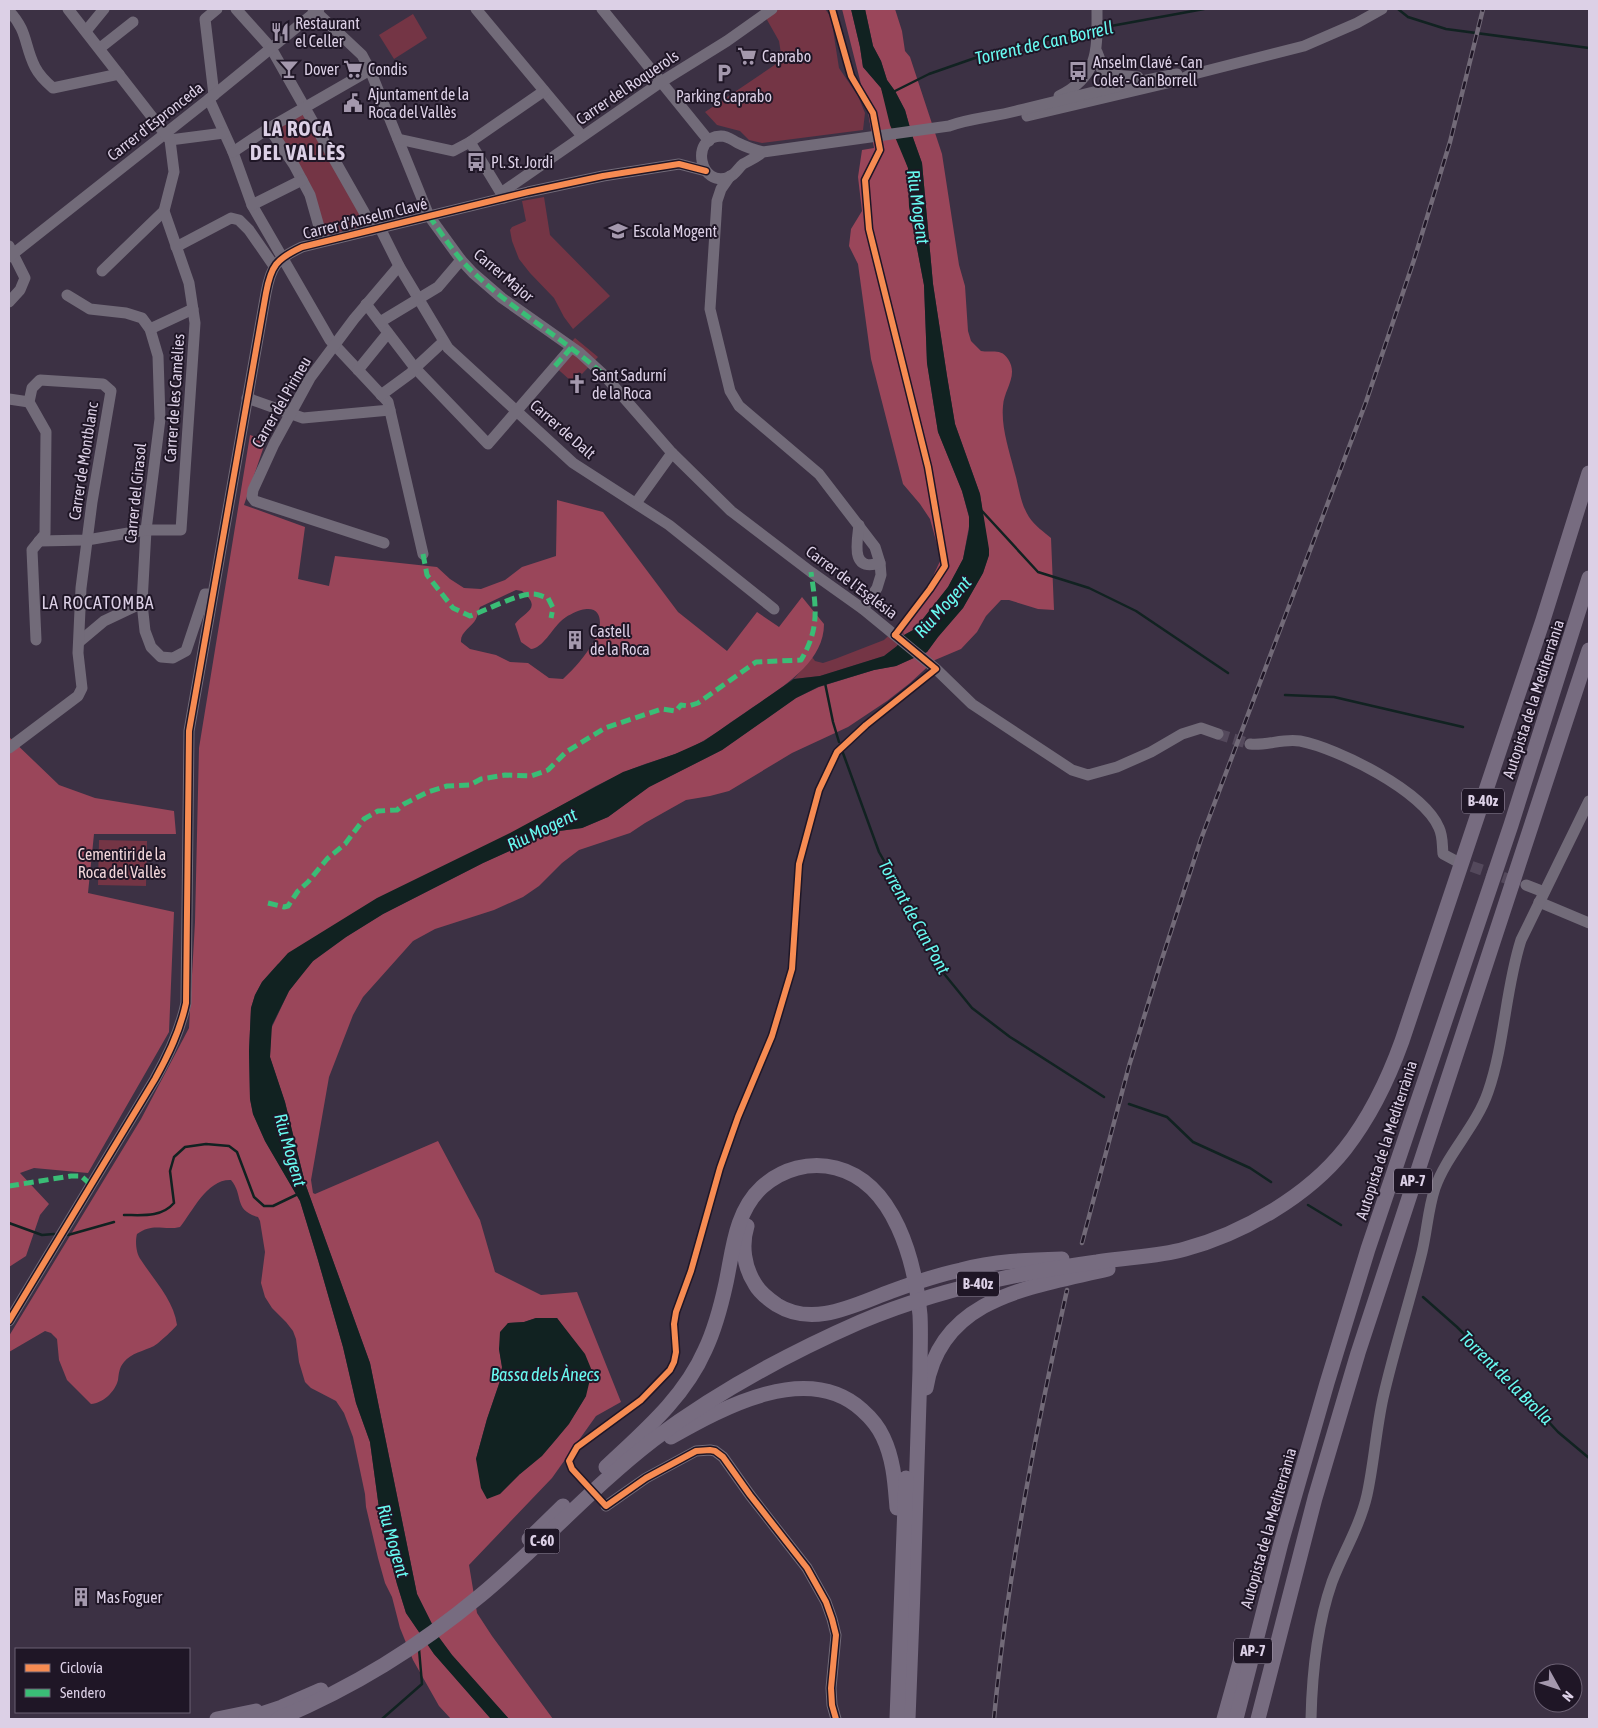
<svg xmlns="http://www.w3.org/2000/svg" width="1598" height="1728" viewBox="0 0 1598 1728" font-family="'Asap Condensed',sans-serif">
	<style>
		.green { fill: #743545 }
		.forest { fill: #9a465a; fill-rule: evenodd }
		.water { fill: #112221 }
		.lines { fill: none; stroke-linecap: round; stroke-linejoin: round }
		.stream { stroke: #112221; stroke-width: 2.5 }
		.minor-tunnel { stroke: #54495c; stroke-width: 11; stroke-dasharray: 11 5.5; stroke-linecap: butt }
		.minor { stroke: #726b79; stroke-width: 11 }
		.highway { stroke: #776c80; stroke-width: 15 }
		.rail-casing { stroke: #726a78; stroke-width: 4.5 }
		.rail { stroke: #1f1626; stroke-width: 2.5; stroke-dasharray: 8; stroke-linecap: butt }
		.quiet { stroke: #3abd76; stroke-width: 5; stroke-dasharray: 10 5; stroke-linecap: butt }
		.cycleway-casing { stroke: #1f1626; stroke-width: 9 }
		.cycleway { stroke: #f68b52; stroke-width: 6 }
		.labels { text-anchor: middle; stroke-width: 4; stroke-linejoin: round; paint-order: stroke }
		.shield { fill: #1f1626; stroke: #a398ac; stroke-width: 1 }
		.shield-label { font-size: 15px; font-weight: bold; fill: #dcd0e6 }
		.poi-label { font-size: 16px; fill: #dcd0e6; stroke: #1f1626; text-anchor: start }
		.street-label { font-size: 16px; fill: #dcd0e6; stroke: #1f1626 }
		.park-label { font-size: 16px; fill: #f3d7db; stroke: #1f1626 }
		.water-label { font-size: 18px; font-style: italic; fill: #68faf1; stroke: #1f1626 }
		.neighbourhood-label { font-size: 18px; letter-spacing: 1px; fill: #dcd0e6; stroke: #1f1626 }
		.district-label { font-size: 21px; font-weight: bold; letter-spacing: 1px; fill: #dcd0e6; stroke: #1f1626 }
	</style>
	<rect width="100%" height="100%" fill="#3c3144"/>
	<g class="green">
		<path d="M779,9H825L831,17L839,68L858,96L865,113L863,130L762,143L749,140L740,131L717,125L705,112L782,60L779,41L766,18Z"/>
		<path d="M413,14L427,38L394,59L379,35Z"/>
		<path d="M304,110L364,218L362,226L322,237L310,195L272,128Z"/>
		<path d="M544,197L550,235L610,296L573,329L564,317L554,298L530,273L519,259L512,241L510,230L512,227L526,221L522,201Z"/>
		<path d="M575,338L598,357L582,374L579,372L571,381L551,363Z"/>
		<path d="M901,624L904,635L897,646L884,656L820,676L794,679L812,657L815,661L823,663L835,659L884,640Z"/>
		<path d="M99,840L147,841L146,886L98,885Z"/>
	</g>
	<g class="forest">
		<path d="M842,9H851L860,47L863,67L881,88L908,168L909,206L924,285L927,363L938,432L962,491L970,521L963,559L948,587L915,629L904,635L901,624L927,589L941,559L930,519L920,504L903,484L871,359L858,264L849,246L851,229L862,211L858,177L862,150L874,148L868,112Z"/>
		<path d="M865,9H895L902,31L905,51L910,57L942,154L959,265L965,286L968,331L971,341L981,351C992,353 1001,348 1008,359C1019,376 1004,389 1003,406C1001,427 1009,450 1014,470C1019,486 1020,503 1029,517C1035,526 1044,532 1051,538L1054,610L1038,609L1009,600H1001L986,616L977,632L961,649L935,660L910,683L887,701L848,727L792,753L729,791L710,796L686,800L645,823L630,833L579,850L562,863L539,886L523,897L494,910L435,929L413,941L363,997L353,1015L329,1077L311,1180L313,1193L315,1194L438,1141L480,1220L495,1272L541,1295L577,1292L621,1402L596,1416L552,1478L469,1565L477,1613L492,1636L553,1719H509L452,1655L438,1636L417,1594L370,1363L305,1183L285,1102L270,1057L271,1029L289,991L301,975L313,961L346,937L383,914L483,863L551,832L582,828L608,817L649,787L722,750L796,698L819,687L874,670L896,666L927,652L938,637L963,608L983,573L989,555L980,494L955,424L947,376L933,284L922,163L912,135L905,110L895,91L887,80L881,61L873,46ZM536,1318H557L569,1335L586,1396C567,1428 550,1450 520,1474L476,1459L487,1419L500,1381L502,1367L499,1349L508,1323L524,1322Z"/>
		<path d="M250,435L266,440L244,505L305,527L298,579L329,586L335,556L437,567L450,579L464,588L481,589L505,580L522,567L556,556L557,500L603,512L678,612L727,651L757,612L779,627L802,597L824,624C824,666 775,691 746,712C726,725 710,739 688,749C674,755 659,759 645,764C628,770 612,778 596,786L278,964L262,982L255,995L251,1008L249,1051L250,1099L253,1114L265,1141L300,1201L318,1260L343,1347L356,1403L370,1442L381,1523L397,1584L406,1613L434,1654L491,1719H451L439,1706L413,1660L400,1628L392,1597L385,1583L378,1558L366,1507L365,1494L353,1437L344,1413L336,1401L311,1388L305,1382L299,1362L296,1339L293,1331L286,1322L272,1308L265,1297L261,1283L265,1252L260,1221L258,1217C233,1210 244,1195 231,1180C207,1179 193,1211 180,1227C163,1231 154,1222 137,1234C135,1241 136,1254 141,1260C154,1280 174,1301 177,1325C173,1330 159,1343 154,1346C144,1351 131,1353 124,1362C119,1368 119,1373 118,1380C115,1392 103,1403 91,1404L67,1380L59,1360L57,1339L51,1333L45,1331L9,1352V1336L141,1119L189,1028L195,922L199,748ZM516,590L522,591C543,609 525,611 515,624L521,642L531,649C542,649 553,628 561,621C566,616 575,612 581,610C606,603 602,631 593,643C585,656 574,669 563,679L549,678L528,663L510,662L496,655L470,649L461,642C460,632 472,627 476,619C478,615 478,611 480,607Z"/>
		<path d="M9,737L59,785L95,798L174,811L176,834H94L88,893L174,912L169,1032L88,1173L34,1168L20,1173L49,1204L40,1215L26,1256L9,1267Z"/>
	</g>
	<g class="water">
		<path d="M851,9H865L873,46L881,61L887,80L895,91L905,110L912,135L922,163L933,284L947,376L955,424L980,494L989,549V555L983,573L963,608L938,637L927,652L896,666L874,670L818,687L796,698L722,750L649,787L608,817L582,828L551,832L483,863L383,914L346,937L313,961L289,991L272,1025L270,1057L285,1102L305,1183L370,1363L417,1594L438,1636L452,1655L509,1719H491L434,1654L406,1613L397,1584L381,1523L370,1442L356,1403L343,1347L318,1260L300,1201L265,1141L253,1114L250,1099L249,1051L251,1008L255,995L262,982L288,953L377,898L510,833L623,772L675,754L704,741L794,679L820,676L884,656L897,646L904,635L915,629L948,587L963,559L969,530V516L962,491L938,432L927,363L924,285L909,206L908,168L890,125L881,88L863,67L860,47Z"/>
		<path d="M536,1318H557L585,1354L592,1371L586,1396L569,1424L542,1456L520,1474L500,1494L487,1499L481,1488L476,1459L487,1419L500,1381L502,1367L499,1349L500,1332L508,1323L524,1322Z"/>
	</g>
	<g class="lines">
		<g class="stream">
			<path d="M1398,9L1408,17L1446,29L1589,48"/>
			<path d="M1100,28L1204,9"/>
			<path d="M893,92L929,74L995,51L1094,30"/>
			<path d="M982,511L1038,572L1089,588L1136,611L1228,673"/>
			<path d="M825,683L833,722L839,742"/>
			<path d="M1285,695L1334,697L1463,727"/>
			<path d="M843,753L879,852L909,905L941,970L972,1008L1010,1037L1104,1097"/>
			<path d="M1129,1104L1167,1117L1193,1142L1250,1168L1271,1182"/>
			<path d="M1308,1205L1341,1225"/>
			<path d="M124,1215C141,1215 161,1218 174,1203L170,1171L174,1157L185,1147L206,1144L229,1146L237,1152L254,1197L264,1206H273L298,1194"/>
			<path d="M9,1223L42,1235L54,1234"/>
			<path d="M68,1235L114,1222"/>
			<path d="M1423,1297L1457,1327L1510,1380L1558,1432L1589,1458"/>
			<path d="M382,1719L422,1684L419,1649"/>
		</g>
		<g class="minor-tunnel">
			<path d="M1218,734L1250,744"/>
			<path d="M1456,861L1520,883"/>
		</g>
		<g class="minor">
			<path d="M236,9L271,48L364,212L372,230"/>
			<path d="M313,9L362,55L370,70L429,216L461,260L473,273L502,298L580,353L604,375L672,453L731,511L811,572L863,609L936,669L972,704L1072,770L1088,775L1117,767L1151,752L1182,734L1201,728L1218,734"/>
			<path d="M476,9L582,136"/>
			<path d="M602,9L709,141"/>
			<path d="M9,11C28,31 24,45 35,67C39,75 46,82 53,88L119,74"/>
			<path d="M86,31L104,9"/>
			<path d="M100,48L133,22"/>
			<path d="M1097,52L1105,73V85L1101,94"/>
			<path d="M1101,68L1113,75L1138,77"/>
			<path d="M214,95L205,19L217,9"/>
			<path d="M1059,96C1100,76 1097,48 1097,9"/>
			<path d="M209,99L233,152L252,205L330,340L388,402L423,554"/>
			<path d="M1027,116L1180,80L1190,75L1304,46L1357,23L1382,9"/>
			<path d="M269,128L294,165L310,195L323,241"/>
			<path d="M398,139L453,151L470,142L544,91"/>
			<path d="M170,140L224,133"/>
			<path d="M470,142L504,198"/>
			<path d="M233,152L269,128L370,70"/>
			<path d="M763,152C755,150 746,147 738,143C732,140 728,136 721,136C689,137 700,189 729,177C736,174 738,168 743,164C750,160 757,157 763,152L949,126C971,118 994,117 1016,111C1070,98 1123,84 1177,74"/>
			<path d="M730,176L721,189L717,201L710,309L730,391L739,406L819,474L875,547L880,563L881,575L877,588L863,609"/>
			<path d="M501,193L661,82L727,41L772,9"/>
			<path d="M252,205L302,180"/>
			<path d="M380,228L399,266L448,348L573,463L669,525L774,609"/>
			<path d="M9,246L25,278L20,290L9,302"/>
			<path d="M176,247L231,218L239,220L249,230L274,266"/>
			<path d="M9,257L209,99L319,9"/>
			<path d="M102,271L164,211"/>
			<path d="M67,295L90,309L126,313L142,318L150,329L158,356L160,419L146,530L142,603L145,631L151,647L161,657L173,658L186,651L205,594H208"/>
			<path d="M366,304L415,368L488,444L571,348"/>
			<path d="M380,322L438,287L461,260"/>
			<path d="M150,329L193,309"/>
			<path d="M358,370L388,333"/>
			<path d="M381,395L411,373L415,368L443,342"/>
			<path d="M247,398L303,418L390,410"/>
			<path d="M9,399L29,402"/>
			<path d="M636,503L672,453"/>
			<path d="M859,525C857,543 850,572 880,563"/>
			<path d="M39,541L87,540L146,530H181L195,323L189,283L164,211L174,172L170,140L68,9"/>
			<path d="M384,543L255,501L252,497L253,490L274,444L310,378L354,319L399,266"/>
			<path d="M79,642L104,621L142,603"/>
			<path d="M1250,744C1267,746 1283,738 1300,741C1337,748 1424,791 1439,828C1443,836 1442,845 1443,854L1456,861"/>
			<path d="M9,748L78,696L82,688L78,653L81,588L92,502L111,391L103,384L40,380L32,388L29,402L46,432L45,534L32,550L36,640"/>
			<path d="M1526,885L1544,892"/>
			<path d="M1539,902L1589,923"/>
			<path d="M9,1321L155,1079C169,1054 180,1031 186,1003L189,731L266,293C271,266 276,259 302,247L528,192L603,176L679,164L706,171"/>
			<path d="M606,1506L646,1478L696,1451L710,1450L715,1451L723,1457L750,1495L807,1568L826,1602L832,1619L836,1635L831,1688L832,1705L836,1719"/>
			<path d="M1311,1719C1312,1674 1317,1625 1332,1582C1343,1553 1360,1526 1367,1495C1374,1463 1376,1430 1383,1398C1394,1349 1410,1301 1422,1252C1427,1231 1428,1209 1435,1188C1447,1154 1476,1127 1488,1092C1505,1043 1505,990 1521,940L1589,801"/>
		</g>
		<g class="highway">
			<path d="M747,1226C741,1245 744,1267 755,1284C760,1293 768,1299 777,1305C814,1328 856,1304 892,1291C914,1283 937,1275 961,1270C994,1261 1027,1260 1062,1259"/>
			<path d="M926,1388C941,1296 1033,1287 1108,1269"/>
			<path d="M671,1437C724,1407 808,1361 862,1410C871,1418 878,1426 883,1437C894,1460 895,1484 897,1508"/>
			<path d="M606,1467C643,1432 684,1398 705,1350C715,1329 721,1306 726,1283C733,1250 735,1212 762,1187C782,1169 810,1161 836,1168C895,1183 915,1262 920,1315C921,1333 920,1352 920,1370C919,1412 917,1453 916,1495C914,1570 911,1644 908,1719"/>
			<path d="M529,1539L563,1506"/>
			<path d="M217,1719L256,1711"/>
			<path d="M246,1719L282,1707L321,1690"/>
			<path d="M278,1719C354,1687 417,1648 481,1595C540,1546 592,1487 653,1440C717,1392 787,1354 860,1322C935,1290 1016,1273 1097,1262C1126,1257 1157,1257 1185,1249C1242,1234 1308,1196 1345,1149C1370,1117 1388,1080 1402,1041L1543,620L1589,473"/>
			<path d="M897,1719L906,1478"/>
			<path d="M1224,1719L1243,1651"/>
			<path d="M1236,1719L1281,1543L1327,1383L1368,1249L1511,825L1589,578"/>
			<path d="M1258,1719L1315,1498L1358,1353L1589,650"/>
		</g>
		<g class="rail-casing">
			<g id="rail">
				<path d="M1082,1243L1129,1066L1160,965L1201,839L1366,402L1414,260L1450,142L1483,9"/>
				<path d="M994,1719C1007,1576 1036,1430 1067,1290"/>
			</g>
		</g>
		<use href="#rail" class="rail"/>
		<g class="quiet">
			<path d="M429,216C443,235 456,257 474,273C514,311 563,338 604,375"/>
			<path d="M555,366L571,348"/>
			<path d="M423,554L427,575L453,608L470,616C487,610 517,594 533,594C538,594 544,597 548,598L553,608L551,618"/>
			<path d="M268,903L284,907L288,906L298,891L308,882L327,859L345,844L364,819L378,811L397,810L404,804L428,792L447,786L470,785L481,779L505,775L531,776L548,770L566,752L605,728L662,709L676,711L681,705L689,706L698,703L756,662L801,660C820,628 816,607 811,572"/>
			<path d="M9,1186L71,1176H81L91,1185"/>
		</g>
		<g class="cycleway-casing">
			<g id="cycleway">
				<path d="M832,9L851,76L873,113L880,150L865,180L869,229L928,467L945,566L930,589L895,635"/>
				<path d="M9,1321L155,1079C169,1054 180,1031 186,1003L189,731L266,293C271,266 276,259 302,247L528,192L603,176L679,164L706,171"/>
				<path d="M836,1719L832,1705L831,1688L836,1635L832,1619L826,1602L807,1568L750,1495L723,1457L715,1451L710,1450L696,1451L646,1478L606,1506L572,1469L569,1461L577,1447L641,1400L670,1370L674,1362L676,1352L674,1324L676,1312L691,1271L720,1168L738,1117L772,1036L792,969L799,864L819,790L837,752L866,725L936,669L895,635"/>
			</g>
		</g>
		<use href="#cycleway" class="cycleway"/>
	</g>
	<defs>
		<g id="restaurant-bare" transform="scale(1.5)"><path d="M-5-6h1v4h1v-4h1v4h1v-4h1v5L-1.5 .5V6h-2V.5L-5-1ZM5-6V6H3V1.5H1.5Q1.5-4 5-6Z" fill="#a498ad" stroke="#1f1626" stroke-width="2.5" paint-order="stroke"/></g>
		<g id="supermarket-bare" transform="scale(1.5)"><path d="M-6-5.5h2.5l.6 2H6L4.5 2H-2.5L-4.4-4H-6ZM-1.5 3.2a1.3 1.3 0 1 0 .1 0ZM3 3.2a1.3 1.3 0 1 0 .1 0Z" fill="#a498ad" stroke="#1f1626" stroke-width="2.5" paint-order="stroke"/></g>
		<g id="bar-bare" transform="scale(1.5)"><path d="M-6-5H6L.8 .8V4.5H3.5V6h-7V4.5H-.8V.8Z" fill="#a498ad" stroke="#1f1626" stroke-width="2.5" paint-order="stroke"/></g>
		<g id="bus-bare" transform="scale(1.5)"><path d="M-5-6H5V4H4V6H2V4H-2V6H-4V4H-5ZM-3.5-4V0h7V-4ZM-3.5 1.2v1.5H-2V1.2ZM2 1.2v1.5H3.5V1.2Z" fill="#a498ad" stroke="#1f1626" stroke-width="2.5" paint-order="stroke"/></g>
		<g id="parking-bare" transform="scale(1.5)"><path d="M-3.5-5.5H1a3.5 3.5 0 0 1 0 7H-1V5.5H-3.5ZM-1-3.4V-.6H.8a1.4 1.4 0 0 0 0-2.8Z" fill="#a498ad" stroke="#1f1626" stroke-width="2.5" paint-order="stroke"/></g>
		<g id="civic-bare" transform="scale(1.5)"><path d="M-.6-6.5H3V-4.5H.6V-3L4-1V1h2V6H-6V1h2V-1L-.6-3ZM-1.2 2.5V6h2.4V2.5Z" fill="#a498ad" stroke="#1f1626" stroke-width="2.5" paint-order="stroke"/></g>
		<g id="school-bare" transform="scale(1.5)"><path d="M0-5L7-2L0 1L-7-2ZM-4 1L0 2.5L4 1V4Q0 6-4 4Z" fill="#a498ad" stroke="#1f1626" stroke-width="2.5" paint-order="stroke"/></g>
		<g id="church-bare" transform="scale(1.5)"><path d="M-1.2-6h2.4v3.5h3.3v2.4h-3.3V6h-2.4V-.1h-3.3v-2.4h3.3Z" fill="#a498ad" stroke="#1f1626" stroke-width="2.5" paint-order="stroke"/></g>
		<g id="building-bare" transform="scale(1.5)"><path d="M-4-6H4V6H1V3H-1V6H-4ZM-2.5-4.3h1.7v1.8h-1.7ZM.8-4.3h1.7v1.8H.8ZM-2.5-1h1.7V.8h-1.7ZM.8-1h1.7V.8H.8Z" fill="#a498ad" stroke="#1f1626" stroke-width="2.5" paint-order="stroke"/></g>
	</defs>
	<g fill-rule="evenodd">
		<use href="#restaurant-bare" x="280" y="32"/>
		<use href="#supermarket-bare" x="747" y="56"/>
		<use href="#bar-bare" x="289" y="69"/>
		<use href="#supermarket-bare" x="353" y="69"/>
		<use href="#bus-bare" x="1078" y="71"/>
		<use href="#parking-bare" x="724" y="73"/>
		<use href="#civic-bare" x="353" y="103"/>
		<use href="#bus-bare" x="476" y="162"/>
		<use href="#school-bare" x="618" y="231"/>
		<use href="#church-bare" x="577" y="384"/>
		<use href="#building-bare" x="575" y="640"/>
		<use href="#building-bare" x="81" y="1597"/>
	</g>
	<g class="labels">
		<g class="shield">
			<rect x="1462" y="788.5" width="42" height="25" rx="4"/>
			<rect x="1394" y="1168.5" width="38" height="25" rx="4"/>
			<rect x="957" y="1271.5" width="42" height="25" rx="4"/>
			<rect x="524.5" y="1528.5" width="35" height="25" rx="4"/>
			<rect x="1234" y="1638.5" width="38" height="25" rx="4"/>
		</g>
		<g class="shield-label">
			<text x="1483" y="806">B-40z</text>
			<text x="1413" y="1186">AP-7</text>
			<text x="978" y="1289">B-40z</text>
			<text x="542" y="1546">C-60</text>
			<text x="1253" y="1656">AP-7</text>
		</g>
		<g class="poi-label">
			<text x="295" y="29">Restaurant<tspan x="295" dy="18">el Celler</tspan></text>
			<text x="762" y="62">Caprabo</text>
			<text x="1093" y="68">Anselm Clavé - Can<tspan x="1093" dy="18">Colet - Can Borrell</tspan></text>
			<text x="304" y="75">Dover</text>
			<text x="368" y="75">Condis</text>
			<text x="368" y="100">Ajuntament de la<tspan x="368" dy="18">Roca del Vallès</tspan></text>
			<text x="724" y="102" text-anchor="middle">Parking Caprabo</text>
			<text x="491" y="168">Pl. St. Jordi</text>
			<text x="633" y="237">Escola Mogent</text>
			<text x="592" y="381">Sant Sadurní<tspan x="592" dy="18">de la Roca</tspan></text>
			<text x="590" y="637">Castell<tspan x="590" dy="18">de la Roca</tspan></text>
			<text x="96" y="1603">Mas Foguer</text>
		</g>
		<g class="street-label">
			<text transform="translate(627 87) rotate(-34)" y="6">Carrer del Roquerols</text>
			<text transform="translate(155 121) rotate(-38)" y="6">Carrer d'Espronceda</text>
			<text transform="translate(365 218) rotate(-14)" y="6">Carrer d'Anselm Clavé</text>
			<text transform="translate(504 275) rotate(40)" y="6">Carrer Major</text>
			<text transform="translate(174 398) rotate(-86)" y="6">Carrer de les Camèlies</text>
			<text transform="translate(281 402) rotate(-60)" y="6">Carrer del Pirineu</text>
			<text transform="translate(563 429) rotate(41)" y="6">Carrer de Dalt</text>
			<text transform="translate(83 461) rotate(-81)" y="6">Carrer de Montblanc</text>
			<text transform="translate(135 493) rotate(-84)" y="6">Carrer del Girasol</text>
			<text transform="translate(852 582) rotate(37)" y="6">Carrer de l'Església</text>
			<text transform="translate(1533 699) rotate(-72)" y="6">Autopista de la Mediterrània</text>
			<text transform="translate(1386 1140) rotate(-72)" y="6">Autopista de la Mediterrània</text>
			<text transform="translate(1268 1528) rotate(-74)" y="6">Autopista de la Mediterrània</text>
		</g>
		<g class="park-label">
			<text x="122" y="860">Cementiri de la<tspan x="122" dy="18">Roca del Vallès</tspan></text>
		</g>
		<g class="water-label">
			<text transform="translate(1044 43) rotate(-13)" y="6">Torrent de Can Borrell</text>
			<text transform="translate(918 207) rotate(82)" y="6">Riu Mogent</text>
			<text transform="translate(943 607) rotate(-48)" y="6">Riu Mogent</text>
			<text transform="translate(542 830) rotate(-26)" y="6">Riu Mogent</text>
			<text transform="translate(914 917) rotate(61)" y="6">Torrent de Can Pont</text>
			<text transform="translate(290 1150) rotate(74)" y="6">Riu Mogent</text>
			<text x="545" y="1381">Bassa dels Ànecs</text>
			<text transform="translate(1506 1378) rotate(45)" y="6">Torrent de la Brolla</text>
			<text transform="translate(393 1541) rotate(74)" y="6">Riu Mogent</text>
		</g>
		<g class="neighbourhood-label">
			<text x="98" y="609">LA ROCATOMBA</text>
		</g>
		<g class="district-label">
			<text x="298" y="136">LA ROCA<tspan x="298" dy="24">DEL VALLÈS</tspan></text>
		</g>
	</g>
	<rect width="1598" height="1728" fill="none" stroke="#dcd0e6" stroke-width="20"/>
	<rect x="15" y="1648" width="175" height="65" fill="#1f1626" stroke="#6b6073"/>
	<rect x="25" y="1664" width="25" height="8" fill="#f68b52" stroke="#6b6073"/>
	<text x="60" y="1673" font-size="15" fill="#dcd0e6">Ciclovía</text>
	<rect x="25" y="1689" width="25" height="8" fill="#3abd76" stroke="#6b6073"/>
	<text x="60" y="1698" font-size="15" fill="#dcd0e6">Sendero</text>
	<g transform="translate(1558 1688) rotate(130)"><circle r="24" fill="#1f1626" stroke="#6b6073"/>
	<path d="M0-4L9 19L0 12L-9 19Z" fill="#a498ad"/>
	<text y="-8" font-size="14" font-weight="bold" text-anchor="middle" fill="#dcd0e6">N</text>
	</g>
</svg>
